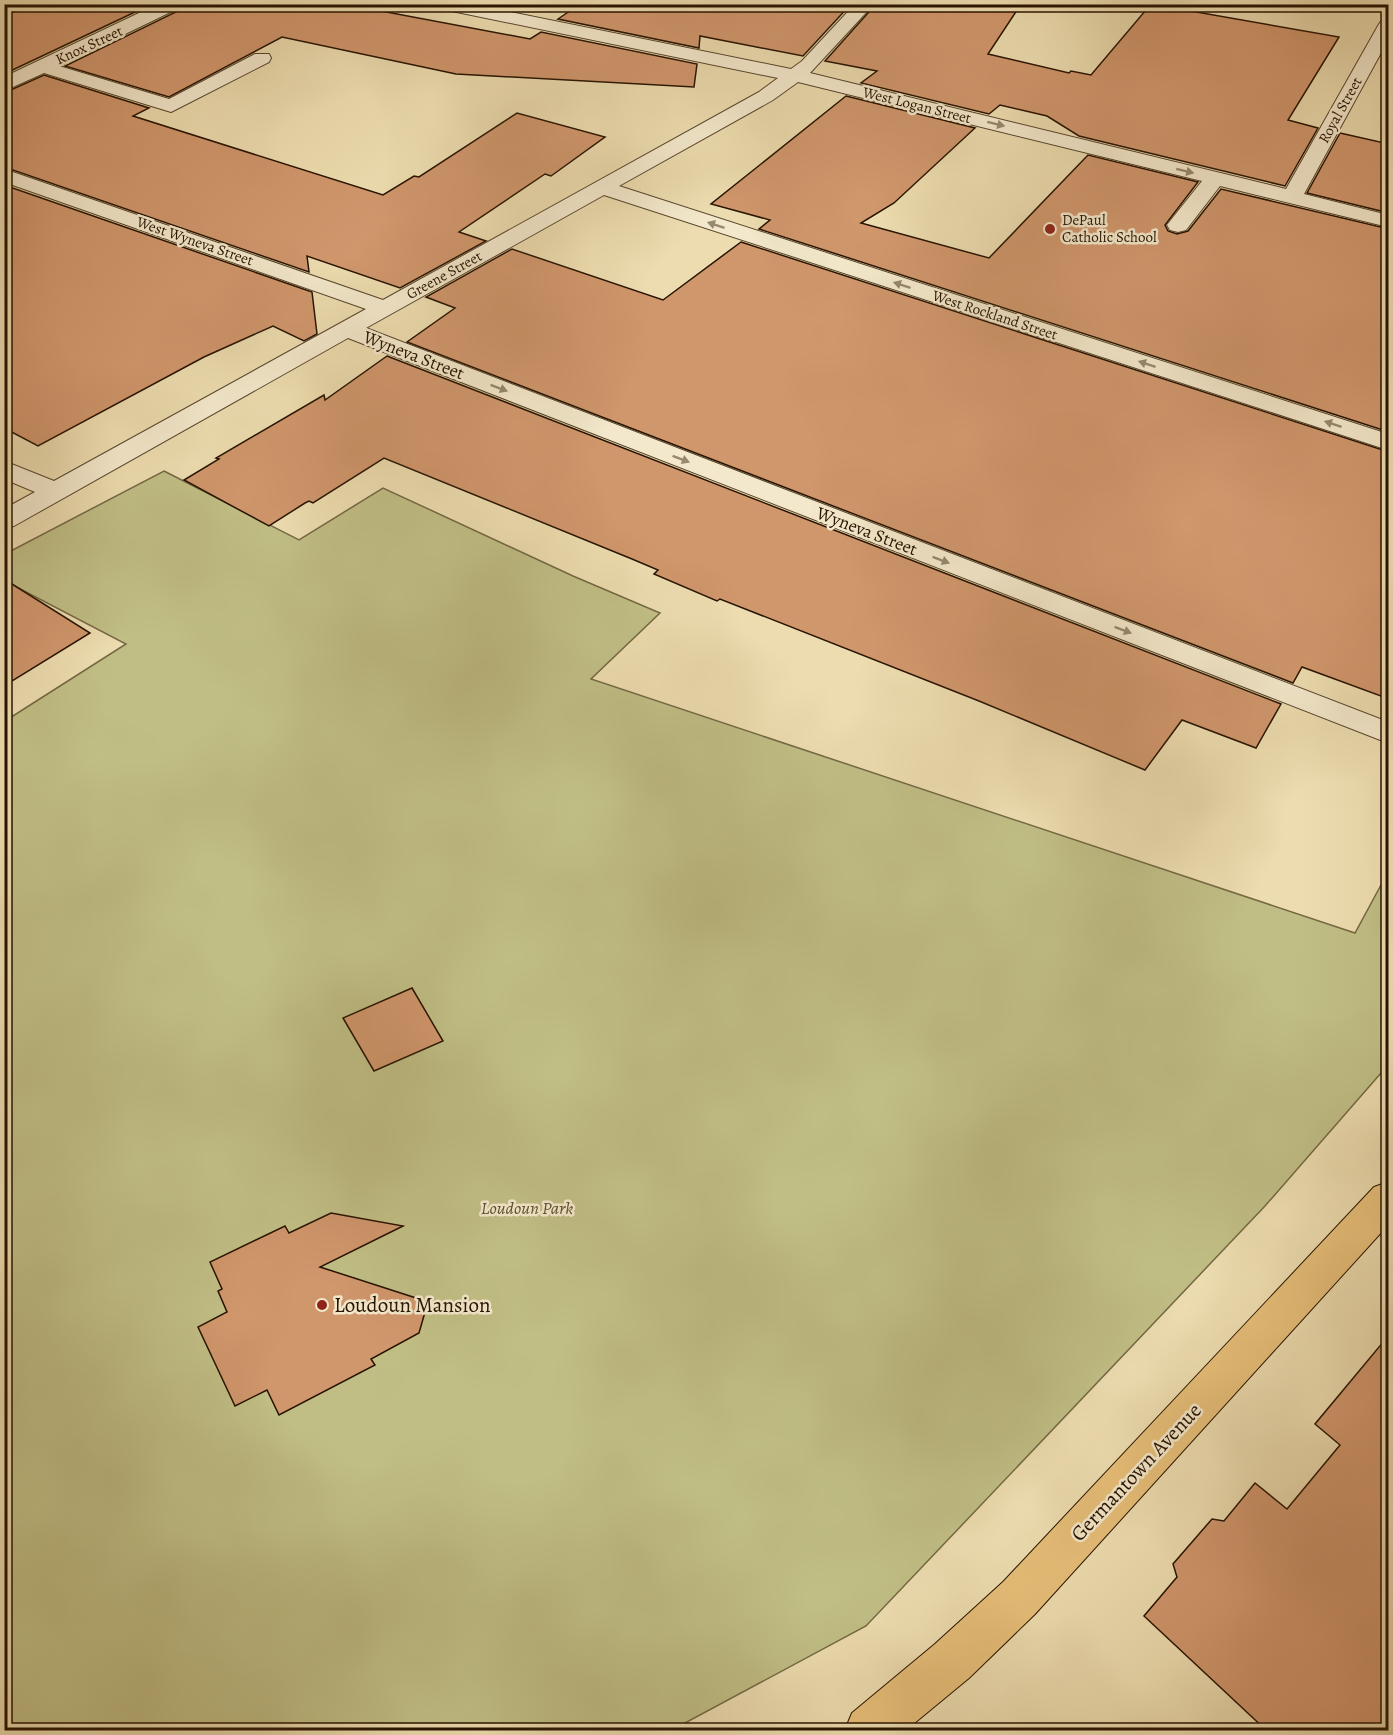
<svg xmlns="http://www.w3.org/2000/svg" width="1393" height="1735" viewBox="0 0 1393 1735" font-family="Alegreya,serif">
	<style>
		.green { fill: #c0be85; stroke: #746843; stroke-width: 1.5 }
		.building { fill: #d0966c; stroke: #271301; stroke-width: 1.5 }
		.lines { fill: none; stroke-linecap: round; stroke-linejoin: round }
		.minor-casing { stroke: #58452c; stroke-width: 2 }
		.major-casing { stroke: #271301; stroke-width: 2 }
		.minor { fill: #f3e8cb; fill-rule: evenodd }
		.major { fill: #e6be78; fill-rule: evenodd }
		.oneway { fill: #978870 }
		.poi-dot { fill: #8f2418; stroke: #f3e8cb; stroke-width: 2 }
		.labels { text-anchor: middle; stroke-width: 5; stroke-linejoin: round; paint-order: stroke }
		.far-street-label { font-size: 15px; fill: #271301; stroke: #f3e8cb }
		.far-poi-label { font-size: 15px; fill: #271301; stroke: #f3e8cb; text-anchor: start }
		.street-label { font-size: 18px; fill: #271301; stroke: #f3e8cb }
		.park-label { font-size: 18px; font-style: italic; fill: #5d4f2f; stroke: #f3e8cb }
		.near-poi-label { font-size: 21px; fill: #271301; stroke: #f3e8cb; text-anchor: start }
		.near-street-label { font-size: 21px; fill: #271301; stroke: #f3e8cb }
	</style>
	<rect width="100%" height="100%" fill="#ecdcaf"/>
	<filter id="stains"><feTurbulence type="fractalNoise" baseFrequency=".00333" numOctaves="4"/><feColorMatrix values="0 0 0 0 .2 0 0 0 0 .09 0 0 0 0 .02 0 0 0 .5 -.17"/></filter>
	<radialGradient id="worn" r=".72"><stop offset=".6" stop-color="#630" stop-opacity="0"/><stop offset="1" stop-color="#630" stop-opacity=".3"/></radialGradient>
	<path class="green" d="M164,471L299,540L383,488L573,576L660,613L591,679L1355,933L1388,872V1065L1265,1206L866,1626L672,1730H5V721L126,644L5,581V554Z"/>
	<g class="building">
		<path d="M32,4H152L4,74V16Z"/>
		<path d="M184,4H344L530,39L541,32L697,64L694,87L456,74L282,37L169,97L65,66L180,10Z"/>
		<path d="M580,4H851L803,56L700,36L699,48L558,19Z"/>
		<path d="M876,4H1021L988,54L1069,73L1071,71L1091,75L1151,4L1339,37L1288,120L1318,128L1285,186L1079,136L1047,116L1000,105L989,114L861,83L877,71L825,61Z"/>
		<path d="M44,75L149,108L133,116L383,195L414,176L419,177L517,113L605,137L551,176L545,174L459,232L486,241L400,288L307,256L309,272L4,167V93Z"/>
		<path d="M846,96L975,128L894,203L861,223L989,258L1088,155L1198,182L1165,225L1168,231L1177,234L1188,231L1221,189L1389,229V432L759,229L770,220L711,204Z"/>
		<path d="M1340,133L1389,144V213L1307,193Z"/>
		<path d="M4,185L312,292L317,334L304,341L273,326L204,357L38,446L4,428Z"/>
		<path d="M741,242L1389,452V699L1302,667L1293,683L407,342L455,308L426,297L512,249L663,300Z"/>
		<path d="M387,356L1281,704L1256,748L1182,720L1145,770L979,701L720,599L717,601L654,574L658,570L632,559L384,458L313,503L309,501L305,503L269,526L184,480L219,459L216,458L324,395L325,400Z"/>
		<path d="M4,579L90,633L4,686Z"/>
		<path d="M412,988L443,1041L374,1071L343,1018Z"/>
		<path d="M331,1213L403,1226L320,1267L416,1298L425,1312L419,1333L371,1359L375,1365L279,1415L267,1390L235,1406L198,1327L227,1312L218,1291L222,1289L210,1262L285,1226L289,1233Z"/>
		<path d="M1389,1335V1731H1267L1144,1616L1177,1577L1173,1564L1212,1519L1224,1521L1255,1483L1287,1509L1340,1445L1315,1424Z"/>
	</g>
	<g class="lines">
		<g class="minor-casing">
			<g id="minor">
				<path d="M158,4H182L179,8L59,66L169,99L255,54H269L271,58L269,62L171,112L44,73L4,91V77Z"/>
				<path d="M433,4H471L791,69L802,61L855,4H874L810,73L1286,189L1379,24L1382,20L1388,19V40L1304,194L1388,215V227L1220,186L1186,230L1178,232L1170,230L1167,225L1202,181L798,82L773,100L619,186L1388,434V450L604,195L366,328L1388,722V743L348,338L14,526L4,528V509L35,492L4,479V461L54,481L366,309L4,182V169L383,300L759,92L778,78L442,9Z"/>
			</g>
		</g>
		<g class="major-casing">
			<path id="major" d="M1388,1182V1225L1035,1614L969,1678L906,1730H845L852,1713L935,1644L1003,1582L1374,1187Z"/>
		</g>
		<use href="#minor" class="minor"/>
		<use href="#major" class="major"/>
	</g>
	<defs><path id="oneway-solid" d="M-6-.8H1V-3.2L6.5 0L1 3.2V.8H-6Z" transform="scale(1.5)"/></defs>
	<g class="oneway">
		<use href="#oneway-solid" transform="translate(996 124) rotate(14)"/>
		<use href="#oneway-solid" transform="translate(1185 171) rotate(14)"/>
		<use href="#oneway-solid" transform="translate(716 225) rotate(-162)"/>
		<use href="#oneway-solid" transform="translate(902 285) rotate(-162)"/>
		<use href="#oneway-solid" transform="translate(1147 364) rotate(-162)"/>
		<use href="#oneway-solid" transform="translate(499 388) rotate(21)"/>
		<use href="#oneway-solid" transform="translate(1333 424) rotate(-162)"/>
		<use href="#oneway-solid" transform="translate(681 459) rotate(21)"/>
		<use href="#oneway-solid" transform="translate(941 560) rotate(21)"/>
		<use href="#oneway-solid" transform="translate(1123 630) rotate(21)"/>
	</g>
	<g class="poi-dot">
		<circle cx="1050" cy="229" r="6"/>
		<circle cx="322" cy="1305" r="6"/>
	</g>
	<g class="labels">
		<g class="far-street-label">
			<text transform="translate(89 45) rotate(-25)" y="5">Knox Street</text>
			<text transform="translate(917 105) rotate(14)" y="5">West Logan Street</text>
			<text transform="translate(1340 110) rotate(-61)" y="5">Royal Street</text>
			<text transform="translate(195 241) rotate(19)" y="5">West Wyneva Street</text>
			<text transform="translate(444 275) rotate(-29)" y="5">Greene Street</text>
			<text transform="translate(995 315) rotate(18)" y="5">West Rockland Street</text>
		</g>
		<g class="far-poi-label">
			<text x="1062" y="225">DePaul<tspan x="1062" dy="17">Catholic School</tspan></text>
		</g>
		<g class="street-label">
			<text transform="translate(414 355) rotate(21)" y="6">Wyneva Street</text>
			<text transform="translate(867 531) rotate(21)" y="6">Wyneva Street</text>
		</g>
		<g class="park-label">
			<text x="527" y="1214">Loudoun Park</text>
		</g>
		<g class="near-poi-label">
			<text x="334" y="1312">Loudoun Mansion</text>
		</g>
		<g class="near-street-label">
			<text transform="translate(1136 1472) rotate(-47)" y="7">Germantown Avenue</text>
		</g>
	</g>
	<rect width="1393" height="1735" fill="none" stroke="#ecdcaf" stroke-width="24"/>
	<rect x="6" y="6" width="1381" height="1723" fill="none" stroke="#271301" stroke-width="3"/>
	<rect x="12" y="12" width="1369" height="1711" fill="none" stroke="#271301" stroke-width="1.5"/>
	<rect width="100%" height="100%" filter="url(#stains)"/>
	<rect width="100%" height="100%" fill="url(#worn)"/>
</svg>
